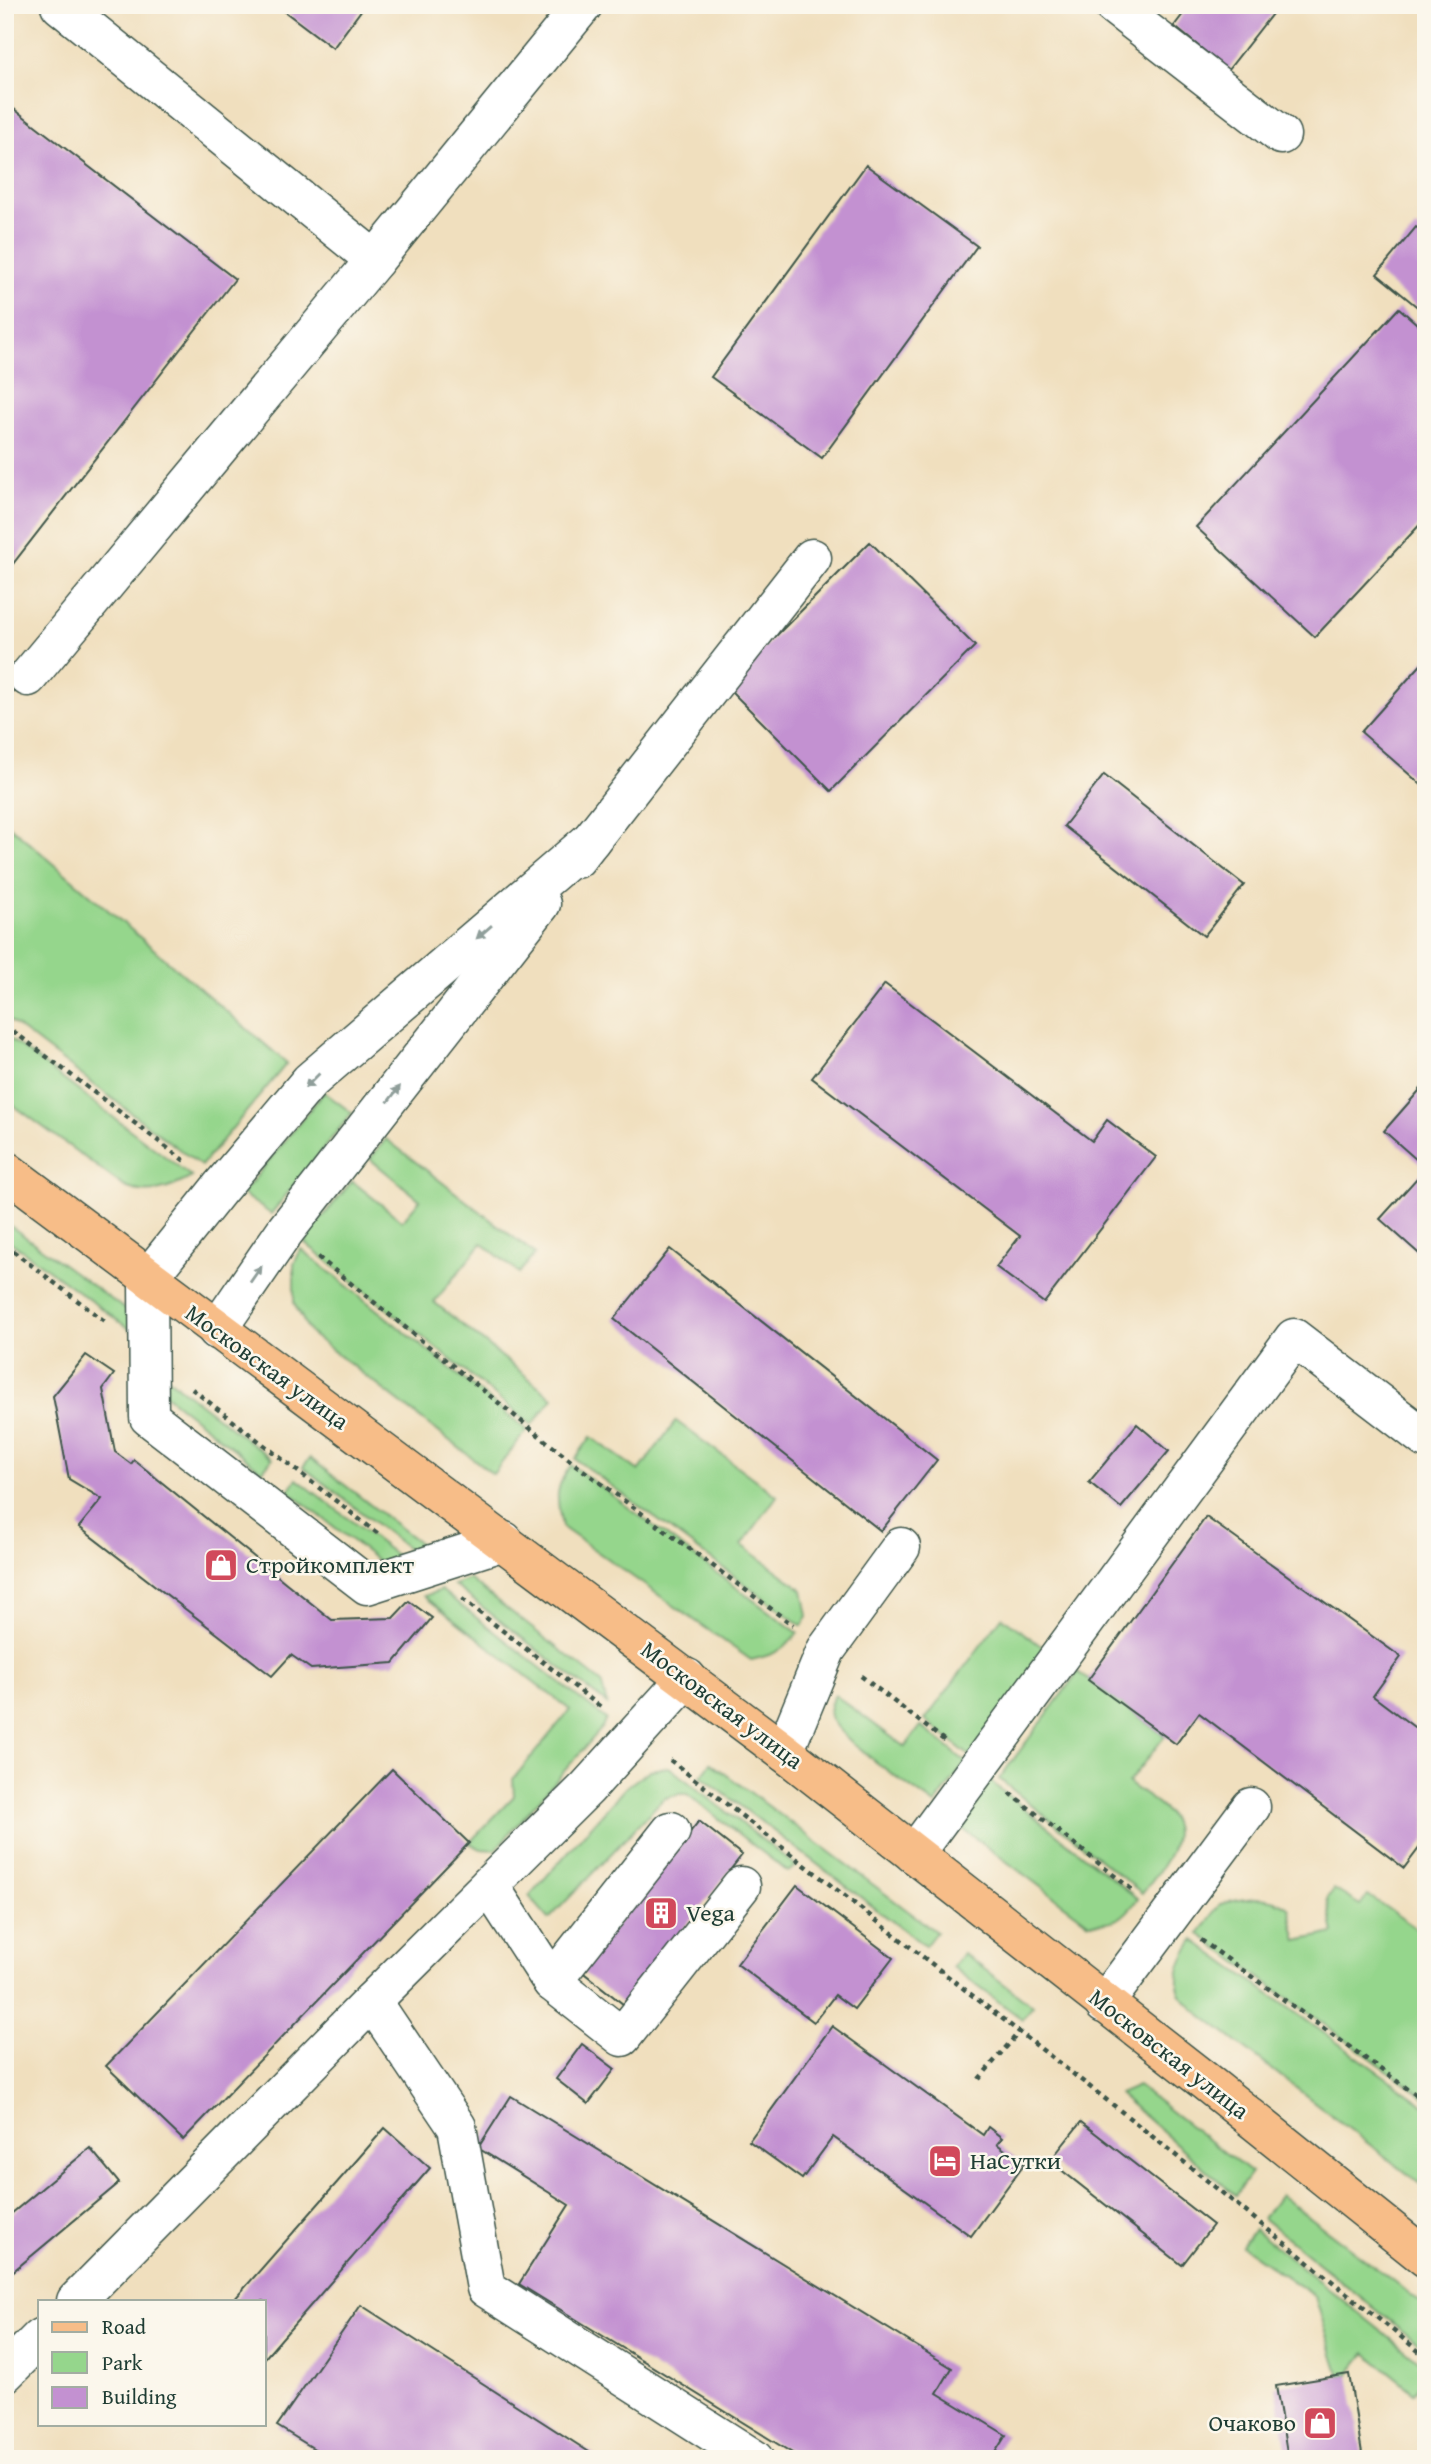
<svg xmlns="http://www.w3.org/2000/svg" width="1431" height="2464" viewBox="0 0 1431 2464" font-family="'Gentium Book Plus',serif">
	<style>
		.green { fill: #95d68c; stroke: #5a8a60; stroke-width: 2 }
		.building { fill: #c391d1 }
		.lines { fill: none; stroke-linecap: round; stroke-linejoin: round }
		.minor-casing { stroke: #3e5549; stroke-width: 41 }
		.major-casing { stroke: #3e5549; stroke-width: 41 }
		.path { stroke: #3e5549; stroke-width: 4.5; stroke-dasharray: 5 5; stroke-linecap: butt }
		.minor { stroke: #fff; stroke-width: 38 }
		.major { stroke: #f7bd88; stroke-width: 38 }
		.oneway { fill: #8f9e9a }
		.labels { text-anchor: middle; stroke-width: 5; stroke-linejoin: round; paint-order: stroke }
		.street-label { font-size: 24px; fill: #1f3d34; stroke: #fbf7ec }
		.poi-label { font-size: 24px; fill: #1f3d34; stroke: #fbf7ec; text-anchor: start }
	</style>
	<rect width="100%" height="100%" fill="#fbf7ec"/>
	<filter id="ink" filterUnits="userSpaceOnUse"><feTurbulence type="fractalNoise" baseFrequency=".0143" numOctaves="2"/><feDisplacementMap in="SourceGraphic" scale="14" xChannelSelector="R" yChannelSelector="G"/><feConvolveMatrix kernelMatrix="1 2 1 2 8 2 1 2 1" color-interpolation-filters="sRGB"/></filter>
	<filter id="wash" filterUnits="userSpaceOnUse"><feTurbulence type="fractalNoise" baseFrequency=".00686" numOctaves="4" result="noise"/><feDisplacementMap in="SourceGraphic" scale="28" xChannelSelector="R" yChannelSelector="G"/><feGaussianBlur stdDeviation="1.57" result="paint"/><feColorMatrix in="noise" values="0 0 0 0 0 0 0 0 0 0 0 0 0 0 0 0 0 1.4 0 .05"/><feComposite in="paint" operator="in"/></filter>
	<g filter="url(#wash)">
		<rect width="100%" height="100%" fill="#f0dfbe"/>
		<g class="green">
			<path d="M5,822L287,1063L201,1166L5,1017Z"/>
			<path d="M5,1035L192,1177C170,1189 150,1197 125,1187L5,1099Z"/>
			<path d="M324,1092L352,1113L271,1214L242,1194Z"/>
			<path d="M386,1139L535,1254L519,1273L482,1243L434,1302L553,1398L532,1425L305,1243L312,1230L352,1181L402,1221L420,1200L370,1159Z"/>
			<path d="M5,1222L134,1316L135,1333L5,1238Z"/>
			<path d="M301,1249L527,1430L493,1474L310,1333L294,1303V1264Z"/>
			<path d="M157,1370L272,1459L262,1471L159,1390Z"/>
			<path d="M676,1421L777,1496L742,1545L803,1590L808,1616L802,1626L575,1459L591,1437L639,1471Z"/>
			<path d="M310,1458L426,1548L425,1562L303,1467Z"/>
			<path d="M571,1465L798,1633C784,1651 773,1655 751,1660L562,1527C557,1499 553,1489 571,1465Z"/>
			<path d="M297,1479L410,1566L391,1571L288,1491Z"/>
			<path d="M469,1579L601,1682L607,1704L454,1585Z"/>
			<path d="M441,1590L606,1719L602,1728L495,1850L481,1849L469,1843L514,1796L513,1779L570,1710L424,1596Z"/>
			<path d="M1002,1617L1048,1651L971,1757L925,1720Z"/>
			<path d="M1078,1672L1165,1736L1128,1783C1140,1793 1158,1802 1168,1814C1189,1839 1157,1874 1142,1893L999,1779Z"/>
			<path d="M835,1695L905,1747L921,1726L966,1762L935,1805C914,1789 835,1737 830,1716C828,1707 831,1702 835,1695Z"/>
			<path d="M711,1763L936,1932L925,1946L701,1776Z"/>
			<path d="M669,1767L796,1866L788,1872L687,1794H679L663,1799L549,1919L529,1896L625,1788L650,1770Z"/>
			<path d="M985,1777L1138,1899C1122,1920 1117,1923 1089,1923L951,1820Z"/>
			<path d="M1334,1889L1360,1905L1368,1895L1426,1935V2098L1199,1934L1220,1904C1244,1898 1268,1893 1289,1908L1297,1941L1334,1933L1327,1899Z"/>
			<path d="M1194,1940L1426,2106V2188L1195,2010C1191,2006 1183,1999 1180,1993C1173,1975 1184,1955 1194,1940Z"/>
			<path d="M963,1953L1033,2006L1022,2019L952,1967Z"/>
			<path d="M1138,2086L1251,2173L1235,2195L1119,2094Z"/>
			<path d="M1280,2195L1426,2306V2350L1263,2218Z"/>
			<path d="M1254,2229L1426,2367V2378L1414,2392L1366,2353L1349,2374L1340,2376L1315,2297L1242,2246Z"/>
		</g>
		<g id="blocks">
			<g class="building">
				<path d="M276,5H365L333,48Z"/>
				<path d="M1190,5H1279L1228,70L1174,26Z"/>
				<path d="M5,102L235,279L5,574Z"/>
				<path d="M866,165L977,246L822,458L711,377Z"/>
				<path d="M1416,227L1426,234V314L1377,274Z"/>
				<path d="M1399,308L1426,332V518L1315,637L1196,527Z"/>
				<path d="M870,542L975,646L831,791L726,686Z"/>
				<path d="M1426,659V789L1361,732Z"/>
				<path d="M1104,775L1244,885L1204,936L1064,826Z"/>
				<path d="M885,984L1092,1141L1107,1120L1156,1157L1044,1303L996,1267L1020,1236L812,1078Z"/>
				<path d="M1426,1083V1168L1384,1131Z"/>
				<path d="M1426,1168V1260L1380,1219Z"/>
				<path d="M670,1249L937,1460L881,1531L614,1319Z"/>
				<path d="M86,1355L114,1374L103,1389L115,1452L131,1464L134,1460L332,1620L393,1618L409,1601L432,1618L394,1663L311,1669L291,1655L272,1676L79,1527L102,1499L69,1479L53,1396Z"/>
				<path d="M1137,1424L1169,1451L1121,1508L1089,1482Z"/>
				<path d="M1206,1517L1401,1657L1373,1696L1426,1736V1839L1404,1868L1199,1713L1176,1744L1088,1680Z"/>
				<path d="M392,1769L469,1843L183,2140L106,2066Z"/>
				<path d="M699,1821L742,1855L623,2004L580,1970Z"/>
				<path d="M797,1885L893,1958L854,2009L835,1995L814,2022L737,1964Z"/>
				<path d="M832,2026L983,2135L988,2127L1002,2138L997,2144L1024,2164L971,2236L833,2137L802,2179L749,2141Z"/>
				<path d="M582,2044L615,2069L588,2104L556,2079Z"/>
				<path d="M511,2096L952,2368L937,2393L1006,2435L991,2459H802L519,2284L569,2205L478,2148Z"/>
				<path d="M1081,2122L1213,2225L1182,2265L1050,2161Z"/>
				<path d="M385,2128L430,2168L264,2359V2301H233Z"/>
				<path d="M90,2148L119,2183L5,2278V2219Z"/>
				<path d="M361,2305L600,2459H331L277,2426Z"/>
				<path d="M1349,2374L1363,2459H1288L1276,2386Z"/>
				<path d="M1426,2453V2459H1398V2457Z"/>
			</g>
		</g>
	</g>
	<g filter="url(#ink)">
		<use href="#blocks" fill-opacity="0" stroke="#3e5549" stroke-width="2"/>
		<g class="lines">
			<g class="minor-casing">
				<g id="minor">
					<path d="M1113,5L1281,135"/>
					<path d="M375,260L583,5"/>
					<path d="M28,677L375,260L60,5"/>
					<path d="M576,859L812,558"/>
					<path d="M217,1330L285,1231L541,904"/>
					<path d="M504,1541L367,1585L149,1417L148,1278L220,1188L310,1081L591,840"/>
					<path d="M784,1752L826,1650L901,1547"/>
					<path d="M671,1831L552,1982L622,2037L741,1886"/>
					<path d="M914,1854L1294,1338L1426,1439"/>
					<path d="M489,1885L552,1982"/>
					<path d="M372,2001L457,2127L486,2288L754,2459"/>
					<path d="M1104,2004L1251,1807"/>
					<path d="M76,2301L372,2001L587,1788L687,1678"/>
					<path d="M5,2373L40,2338"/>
				</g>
			</g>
			<g class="major-casing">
				<path id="major" d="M5,1170L784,1752L1206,2082L1426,2258"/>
			</g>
			<g class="path">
				<path d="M5,1025L186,1162"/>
				<path d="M5,1245L107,1323"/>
				<path d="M318,1257L572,1462L793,1625"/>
				<path d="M192,1389L381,1536"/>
				<path d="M462,1599L602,1708"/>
				<path d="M861,1676L945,1741"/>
				<path d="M670,1760L1117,2108L1426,2357"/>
				<path d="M1010,1793L1135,1892"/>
				<path d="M1201,1940L1426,2102"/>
				<path d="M979,2079L1019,2032"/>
				<path d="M1419,2396L1426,2388"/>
			</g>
			<use href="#minor" class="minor"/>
			<use href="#major" class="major"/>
		</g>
		<defs><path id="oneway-solid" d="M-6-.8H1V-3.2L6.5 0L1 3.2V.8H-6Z" transform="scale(1.75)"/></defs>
		<g class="oneway">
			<use href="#oneway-solid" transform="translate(484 932) rotate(139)"/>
			<use href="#oneway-solid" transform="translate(312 1081) rotate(135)"/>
			<use href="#oneway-solid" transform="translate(394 1094) rotate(-52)"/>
			<use href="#oneway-solid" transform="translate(256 1274) rotate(-55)"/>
		</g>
	</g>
	<defs>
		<g id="shop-square" transform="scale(1.75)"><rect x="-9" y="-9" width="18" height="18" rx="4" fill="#d1495b" stroke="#fbf7ec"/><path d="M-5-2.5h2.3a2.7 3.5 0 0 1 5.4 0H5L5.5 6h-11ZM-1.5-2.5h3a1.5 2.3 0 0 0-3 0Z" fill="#fff"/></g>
		<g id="building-square" transform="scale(1.75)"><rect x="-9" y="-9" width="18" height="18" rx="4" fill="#d1495b" stroke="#fbf7ec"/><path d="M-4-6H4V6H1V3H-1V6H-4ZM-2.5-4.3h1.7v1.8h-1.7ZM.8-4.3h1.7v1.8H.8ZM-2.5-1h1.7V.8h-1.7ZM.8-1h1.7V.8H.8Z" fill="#fff"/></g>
		<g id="hotel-square" transform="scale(1.75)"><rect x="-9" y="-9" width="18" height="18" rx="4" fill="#d1495b" stroke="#fbf7ec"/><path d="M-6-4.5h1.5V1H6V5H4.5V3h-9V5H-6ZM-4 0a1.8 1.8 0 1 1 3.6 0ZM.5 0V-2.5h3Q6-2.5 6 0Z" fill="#fff"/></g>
	</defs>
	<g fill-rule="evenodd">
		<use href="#shop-square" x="221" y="1565"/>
		<use href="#building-square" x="661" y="1913"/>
		<use href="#hotel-square" x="945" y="2161"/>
		<use href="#shop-square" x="1320" y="2423"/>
	</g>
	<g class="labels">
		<g class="street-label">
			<text transform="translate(267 1367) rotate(36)" y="8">Московская улица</text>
			<text transform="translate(722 1705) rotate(37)" y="8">Московская улица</text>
			<text transform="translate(1169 2054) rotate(38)" y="8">Московская улица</text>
		</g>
		<g class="poi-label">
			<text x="246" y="1573">Стройкомплект</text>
			<text x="686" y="1921">Vega</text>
			<text x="970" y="2169">НаСутки</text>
			<text x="1296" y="2431" text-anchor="end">Очаково</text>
		</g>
	</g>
	<rect width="1431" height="2464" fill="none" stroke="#fbf7ec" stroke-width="28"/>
	<rect x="38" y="2300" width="228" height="126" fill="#fbf7ec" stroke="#a3ada2" stroke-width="2"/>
	<rect x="52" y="2322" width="35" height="10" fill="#f7bd88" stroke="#a3ada2" stroke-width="2"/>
	<text x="102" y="2334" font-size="21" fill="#1f3d34">Road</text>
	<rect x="52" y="2352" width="35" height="21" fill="#95d68c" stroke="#a3ada2" stroke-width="2"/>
	<text x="102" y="2370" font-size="21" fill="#1f3d34">Park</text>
	<rect x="52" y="2387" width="35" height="21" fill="#c391d1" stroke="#a3ada2" stroke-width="2"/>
	<text x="102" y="2404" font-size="21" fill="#1f3d34">Building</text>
</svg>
